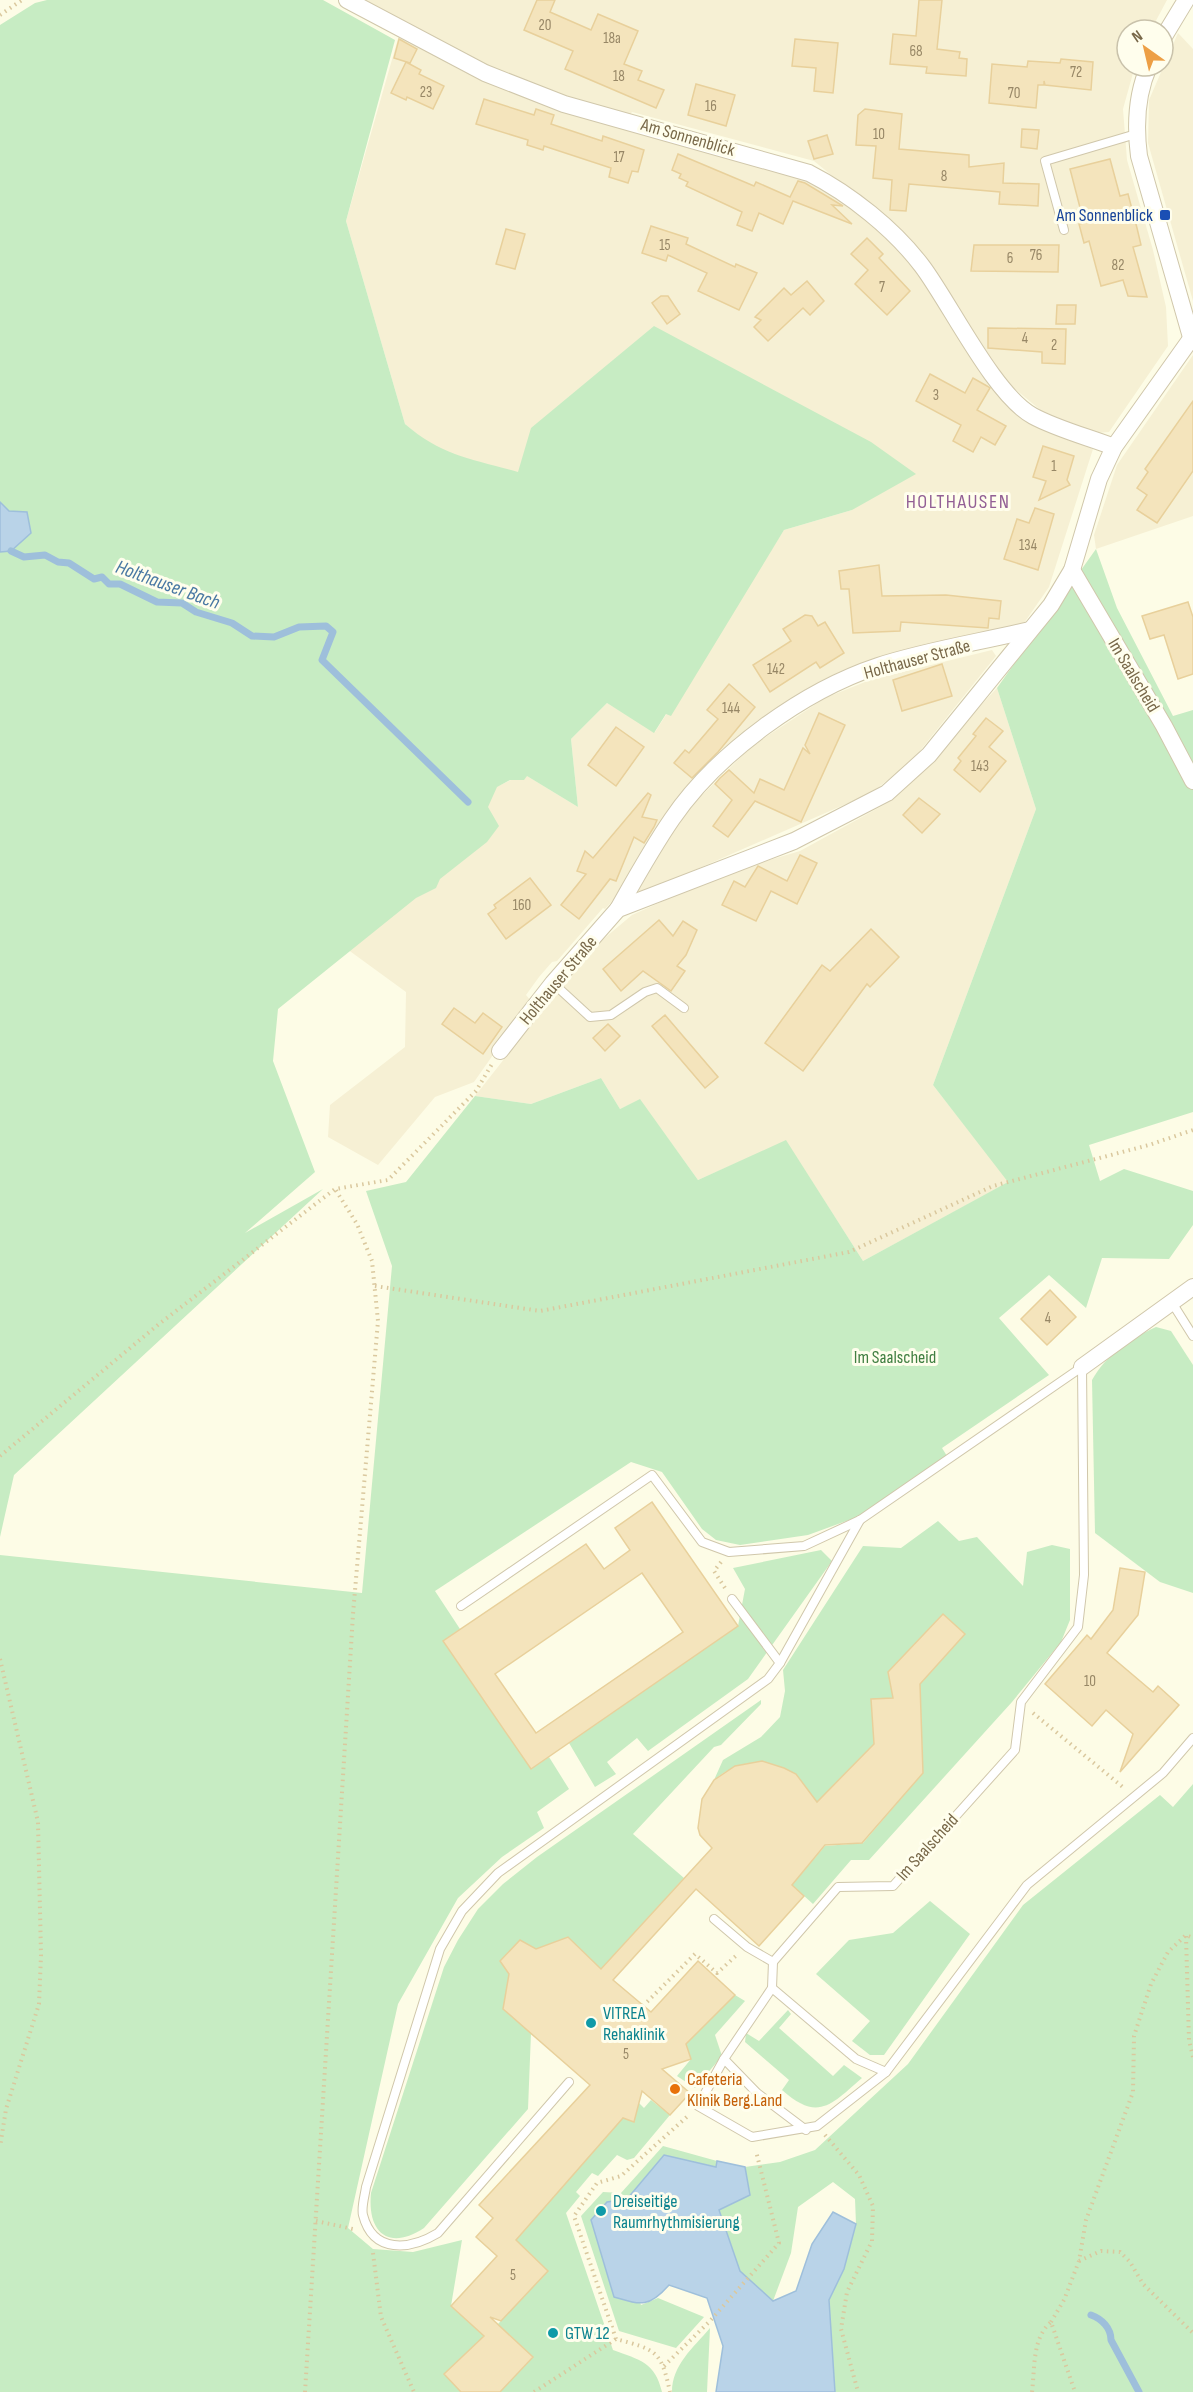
<svg xmlns="http://www.w3.org/2000/svg" width="1193" height="2392" viewBox="0 0 1193 2392" font-family="'Sofia Sans Condensed',sans-serif">
	<style>
		.residential { fill: #f6f0d4 }
		.green { fill: #c7ecc3 }
		.water { fill: #b9d3e8; stroke: #9ebfdb; stroke-width: 1.5 }
		.lines { fill: none; stroke-linecap: round; stroke-linejoin: round }
		.stream { stroke: #9ebfdb; stroke-width: 7 }
		.building { fill: #f4e4bc; stroke: #e8d09b; stroke-width: 1.5; fill-rule: evenodd }
		.service-casing { stroke: #d0c7ab; stroke-width: 10 }
		.minor-casing { stroke: #d0c7ab; stroke-width: 18 }
		.path { stroke: #dac89e; stroke-width: 4; stroke-dasharray: 1.5 4.5; stroke-linecap: butt }
		.service { stroke: #fff; stroke-width: 8 }
		.minor { stroke: #fff; stroke-width: 16 }
		.transit-dot { fill: #1a4fb4; stroke: #fffeed; stroke-width: 2 }
		.culture-dot { fill: #0f9aa8; stroke: #fffeed; stroke-width: 2 }
		.food-dot { fill: #e8710a; stroke: #fffeed; stroke-width: 2 }
		.labels { text-anchor: middle; stroke-width: 6; stroke-linejoin: round; paint-order: stroke }
		.number-label { font-size: 15px; fill: #978766 }
		.street-label { font-size: 18px; fill: #786849; stroke: #fffeed }
		.transit-label { font-size: 18px; fill: #164399; stroke: #fffeed; text-anchor: end }
		.park-label { font-size: 18px; fill: #407f41; stroke: #fffeed }
		.culture-label { font-size: 18px; fill: #0d838f; stroke: #fffeed; text-anchor: start }
		.food-label { font-size: 18px; fill: #c56008; stroke: #fffeed; text-anchor: start }
		.neighbourhood-label { font-size: 20px; letter-spacing: 1.5px; fill: #936095; stroke: #fffeed }
		.water-label { font-size: 20px; font-style: italic; fill: #4978a3; stroke: #fffeed }
	</style>
	<rect width="100%" height="100%" fill="#fdfce6"/>
	<g class="residential">
		<path d="M359,0H1167L1151,30H1127V66H1135L1123,109L1127,160L1153,250L1166,307L1168,346L1109,432L1096,433L1044,413L1009,384L894,226L814,161L632,112L629,116L565,98L457,52Z"/>
		<path d="M1178,33L1193,49V301L1148,143L1149,100Z"/>
		<path d="M399,35L464,72L528,98L727,159L779,171L831,191L888,236L916,266L1017,414L1093,449L1049,587L1024,623L838,675L722,749L662,819L652,846L615,898L605,909L603,908L557,961L552,962L539,977L526,995L531,1001L474,1082L435,1097L378,1165L328,1137L330,1105L405,1047L406,992L336,941L476,796L524,774L578,807L571,739L607,703L655,732L784,530L852,510L513,490L457,468L405,424L346,221Z"/>
		<path d="M1193,355V516L1096,549L1094,535L1117,465Z"/>
		<path d="M992,650L996,656L911,762L871,793L638,895L639,889L680,817L752,746L825,698L870,680Z"/>
		<path d="M997,688L1036,809L933,1085L1009,1182L863,1261L786,1141L698,1180L640,1100L620,1109L601,1078L531,1104L475,1096L588,952L632,915L726,873L800,851L891,801Z"/>
	</g>
	<g class="green">
		<path d="M47,0H323L395,40L346,221L405,424C442,456 472,459 518,472L531,428L654,326L871,442L916,474L852,510L784,530L671,716L666,714L654,733L607,703L571,739L578,807L527,776L524,780H510L497,787L488,807L499,826L487,842L440,879L436,888L416,898L278,1009L273,1061L315,1172L245,1233L323,1189L14,1475L0,1537V25L35,3Z"/>
		<path d="M1096,549L1117,608L1173,716L1193,710V1112L1089,1145L1100,1181L1124,1169L1193,1191V1225L1169,1259L1102,1258L1086,1308L1049,1275L999,1318L1049,1375L942,1448L947,1456L860,1516L808,1535L740,1545L716,1540L702,1529L662,1472L631,1462L435,1591L460,1629L443,1641L531,1769L549,1757L569,1789L537,1812L544,1828L502,1857L458,1898L398,2004L348,2228L373,2249L413,2252L462,2240L451,2306L484,2336L444,2374L461,2392H0V1555L362,1593L392,1266L366,1191L406,1182L475,1096L531,1104L601,1078L620,1109L640,1099L698,1180L786,1140L863,1261L1008,1182L933,1085L1036,809L997,688Z"/>
		<path d="M1156,1327L1171,1331L1193,1365V1593L1160,1582L1095,1533L1092,1380C1106,1355 1130,1339 1156,1327Z"/>
		<path d="M938,1521L959,1541L977,1537L1023,1586L1027,1552L1052,1545L1070,1549V1620L1061,1642L1012,1702L869,1860H851L813,1904L792,1885L825,1846L863,1843L923,1773L920,1684L965,1634L943,1614L888,1672L893,1698L871,1700L874,1744L815,1804C799,1760 748,1750 714,1780L723,1760L761,1737L780,1717L785,1691L783,1670L863,1546L901,1548Z"/>
		<path d="M821,1550L832,1561L748,1679L648,1751L637,1738L607,1762L616,1774L595,1787L569,1743L738,1626L745,1589L733,1568Z"/>
		<path d="M761,1700V1704L721,1745L714,1747L633,1834L684,1878L601,1969L568,1937L536,1949L520,1940L501,1961L509,1974L503,2009L531,2033L528,2109L424,2228C389,2251 367,2233 371,2193L444,1967L458,1940L478,1909L503,1884L537,1857Z"/>
		<path d="M1193,1784V2392H835L829,2300L844,2269L856,2224L855,2199L833,2182L798,2207L791,2253L773,2301L740,2271L719,2210L750,2194L745,2167L780,2162L815,2150L908,2064L1023,1905L1160,1795L1173,1807Z"/>
		<path d="M930,1901L970,1934L884,2055H870L852,2041L870,2021L816,1974L849,1940L893,1933Z"/>
		<path d="M735,1995L745,2001L715,2035L722,2056L695,2088L677,2076L691,2059L686,2044Z"/>
		<path d="M788,2010L791,2014L779,2028L833,2076L844,2065L862,2078C831,2105 818,2122 782,2090L789,2080L745,2042L746,2033L759,2041Z"/>
		<path d="M651,2100L670,2115L634,2158L627,2160L617,2155L598,2176L592,2173L576,2192L580,2196L566,2213L613,2350C640,2360 655,2362 662,2392H500L533,2357L498,2324L548,2271L516,2240L623,2118L639,2103L644,2108Z"/>
		<path d="M663,2146L717,2161V2167L664,2155L627,2199L607,2202L641,2305L658,2298L704,2317L676,2348L619,2331L581,2216L603,2192L621,2193Z"/>
		<path d="M710,2328L707,2392H672C672,2365 693,2348 710,2328Z"/>
	</g>
	<g class="water">
		<path d="M0,502L9,511L27,512L31,533L11,551L0,552Z"/>
		<path d="M664,2155L716,2167L717,2161L745,2167L750,2195L719,2210L740,2271L773,2301L796,2291L812,2244L833,2212L856,2224L844,2269L829,2300L835,2392H716L723,2346L707,2298L669,2285C649,2308 641,2305 614,2297L591,2220L607,2202L627,2199Z"/>
	</g>
	<g class="lines">
		<g class="stream">
			<path d="M11,551L24,557L45,555L58,562L69,563L94,579L102,577L109,584H120L157,602L182,603L196,612L232,623L252,636L274,637L299,627L326,626L333,632L322,660L468,802"/>
			<path d="M1091,2315C1102,2319 1111,2328 1111,2340L1139,2392"/>
		</g>
	</g>
	<g class="building">
		<path d="M537,0H555L550,12L591,30L598,14L638,31L624,64L642,71L638,80L664,90L656,108L565,69L573,51L524,30Z"/>
		<path d="M919,0H942L937,49L960,52L959,58L967,59L966,76L926,73L927,67L890,64L893,34L916,36Z"/>
		<path d="M399,39L417,49L410,63L394,58Z"/>
		<path d="M795,39L838,43L833,93L814,91L816,68L792,66Z"/>
		<path d="M1061,59L1093,62L1091,90L1045,85L1044,81V85H1038L1036,108L989,103L992,64L1027,67L1028,61L1060,63Z"/>
		<path d="M406,62L421,70L419,74L444,86L433,109L407,97L406,100L391,93Z"/>
		<path d="M696,84L735,95L726,126L688,115Z"/>
		<path d="M484,99L534,115L536,109L554,115L551,124L602,141L603,136L644,150L638,172L632,171L628,183L609,177L611,168L544,146L543,150L527,145L528,140L476,124Z"/>
		<path d="M865,109L902,114L899,149L969,155V167L1004,163L1003,183L1039,184L1038,206L999,204L1000,192L909,184L906,211L890,210L892,180L873,178L876,146L856,145L858,115Z"/>
		<path d="M1022,129L1039,130L1037,149L1021,147Z"/>
		<path d="M827,135L833,154L814,159L808,141Z"/>
		<path d="M678,154L754,186L756,182L790,197L798,181L805,183L843,206L832,205L852,224L793,201L783,224L759,213L752,231L737,225L742,212L686,186L688,182L679,178L681,174L672,170Z"/>
		<path d="M1110,159L1120,196L1128,194L1137,228L1141,245L1133,247L1147,297L1128,296L1123,280L1101,286L1089,241L1084,243L1079,224L1084,223L1070,169Z"/>
		<path d="M651,226L688,238L686,244L735,267L736,264L757,273L739,310L698,291L707,273L668,255L666,261L642,253Z"/>
		<path d="M506,229L525,234L515,269L496,264Z"/>
		<path d="M867,238L883,254L879,258L910,291L887,315L855,284L868,270L851,254Z"/>
		<path d="M974,245H1059L1058,272L971,271Z"/>
		<path d="M807,281L824,301L810,315L803,308L768,341L754,327L761,320L755,317L784,288L791,295Z"/>
		<path d="M661,296H668L680,314L667,324L652,303Z"/>
		<path d="M1057,305H1076L1075,324H1056Z"/>
		<path d="M988,328L1066,329L1065,364L1042,363V352L988,348Z"/>
		<path d="M930,374L965,393L973,378L987,386L990,388L977,410L1006,426L995,445L981,437L973,452L953,441L961,425L916,401Z"/>
		<path d="M1193,401V471L1157,523L1137,510L1147,495L1137,488L1148,472L1145,469Z"/>
		<path d="M1043,446L1074,456L1067,480L1070,485L1039,500L1046,481L1033,477Z"/>
		<path d="M1035,508L1054,514L1038,570L1004,559L1017,519L1029,523Z"/>
		<path d="M879,565L882,596L946,595L1001,601L999,619L989,618L988,628L901,622L900,631L853,633L849,589H841L839,571Z"/>
		<path d="M1188,602L1193,617V674L1178,679L1164,635L1150,639L1142,616Z"/>
		<path d="M805,615L812,616L818,626L825,622L844,653L820,668L816,662L770,692L753,665L791,641L783,629Z"/>
		<path d="M942,664L952,696L902,711L893,680Z"/>
		<path d="M729,684L755,707L718,752L692,778L674,763L685,750L689,753L718,719L707,710Z"/>
		<path d="M819,713L845,725L801,822L755,801L728,837L713,826L732,800L715,784L720,778L729,770L754,793L760,779L784,790L803,748L810,754L805,745Z"/>
		<path d="M986,718L1003,731L989,747L1006,761L980,792L954,770L961,761L958,758L976,736L973,734Z"/>
		<path d="M616,727L644,747L616,786L588,765Z"/>
		<path d="M648,793L651,795L642,817L657,820L654,827L644,843L634,837L616,881L610,879L579,919L561,905L586,874L577,871L585,851L593,858Z"/>
		<path d="M919,798L940,814L922,833L903,815Z"/>
		<path d="M800,855L817,863L797,904L771,891L756,921L722,905L734,881L745,887L758,866L787,881Z"/>
		<path d="M530,878L551,905L506,939L488,914L496,908L494,905Z"/>
		<path d="M659,920L673,936L683,921L697,930L686,955L677,966L685,971L671,991L643,971L621,991L603,969Z"/>
		<path d="M871,929L899,957L870,987L867,984L803,1071L765,1043L822,965L830,971Z"/>
		<path d="M454,1008L475,1023L483,1013L502,1027L483,1054L442,1024Z"/>
		<path d="M665,1015L718,1077L705,1088L652,1026Z"/>
		<path d="M608,1024L620,1036L605,1051L593,1038Z"/>
		<path d="M1050,1290L1076,1317L1047,1345L1021,1319Z"/>
		<path d="M652,1502L738,1626L531,1769L443,1641L586,1544L604,1569L630,1550L615,1528ZM642,1573L683,1632L536,1733L495,1674Z"/>
		<path d="M1120,1568L1145,1572L1138,1615L1107,1653L1153,1692L1158,1686L1179,1705L1120,1772L1133,1734L1106,1710L1092,1726L1045,1684L1087,1635L1091,1639L1113,1610Z"/>
		<path d="M943,1614L965,1634L920,1684L923,1773L862,1843L825,1845L792,1885L804,1896L759,1946L696,1889L613,1980L651,2012L698,1961L735,1995L686,2044L691,2059L662,2069L690,2093L681,2103L670,2115L642,2091L634,2122L623,2118L516,2240L548,2271L501,2321L490,2317L533,2357L500,2392H461L444,2374L484,2336L451,2306L497,2256L476,2237L493,2218L479,2205L590,2085L503,2009L509,1974L500,1961L520,1940L536,1949L568,1937L601,1969L712,1848L700,1835L698,1828L702,1799L714,1780L735,1766L762,1761L784,1768L796,1774L817,1802L874,1744L871,1699L893,1698L888,1672Z"/>
	</g>
	<g class="lines">
		<g class="service-casing">
			<g id="service">
				<path d="M1064,230L1045,161L1136,134"/>
				<path d="M553,983L590,1017L611,1015L645,992L657,988L684,1008"/>
				<path d="M1171,1301L1193,1336"/>
				<path d="M1082,1367L1084,1575L1078,1627L1021,1702L1015,1750L893,1886L838,1887L773,1962L772,1988L724,2059L698,2106L752,2137L817,2126L886,2072L1027,1885L1163,1773L1193,1738"/>
				<path d="M732,1599L780,1663"/>
				<path d="M461,1606L652,1475L702,1542L729,1552L804,1546L860,1520L1082,1367"/>
				<path d="M714,1919L747,1947L773,1962"/>
				<path d="M772,1988L856,2059L886,2072"/>
				<path d="M724,2059L757,2093L806,2130"/>
				<path d="M569,2082L438,2233C410,2250 373,2254 363,2215C361,2207 365,2195 366,2187L440,1949L462,1911L498,1873L768,1679L780,1663L860,1520"/>
			</g>
		</g>
		<g class="minor-casing">
			<g id="minor">
				<path d="M347,0L485,73L564,104L809,173C850,194 894,229 922,266C950,303 994,395 1033,416C1057,429 1088,437 1114,447"/>
				<path d="M1163,38L1186,0"/>
				<path d="M1149,66C1136,95 1135,125 1139,156L1191,337"/>
				<path d="M1072,570L1164,726L1193,781"/>
				<path d="M618,909C635,879 652,848 672,819C717,753 803,691 878,666C927,650 980,642 1030,630"/>
				<path d="M500,1051L553,983L618,909L794,841L887,793L929,755L1051,605L1072,570L1099,479L1114,447L1193,336"/>
				<path d="M1082,1367L1193,1287"/>
			</g>
		</g>
		<g class="path">
			<path d="M0,15L22,0"/>
			<path d="M375,1286L540,1311L849,1252L993,1186L1149,1145L1193,1130"/>
			<path d="M0,1456L159,1324L335,1189L388,1180L476,1091L492,1064"/>
			<path d="M721,1562L714,1571L725,1588"/>
			<path d="M0,1659L38,1822L41,1955L39,2004L6,2109L0,2147"/>
			<path d="M1033,1713L1124,1788"/>
			<path d="M1186,1936L1189,2040L1193,2057"/>
			<path d="M643,2006L695,1954L717,1973L737,1955"/>
			<path d="M825,2135L859,2175L873,2206L872,2241L847,2292L841,2329L858,2392"/>
			<path d="M316,2221L353,2229"/>
			<path d="M373,2253L381,2317L414,2392"/>
			<path d="M1079,2261L1101,2251L1120,2252L1130,2262L1143,2284L1193,2333"/>
			<path d="M1051,2322L1064,2300L1079,2261L1086,2220L1133,2092L1134,2036L1151,1984L1168,1952L1186,1935L1193,1938"/>
			<path d="M616,2339L574,2216L597,2183L621,2176L689,2115"/>
			<path d="M664,2366L710,2321L779,2243L756,2151"/>
			<path d="M305,2392L353,1614L378,1321L372,1261L357,1224L335,1189"/>
			<path d="M534,2392L616,2339C656,2350 661,2350 670,2392"/>
			<path d="M1032,2392C1035,2368 1032,2338 1051,2322L1075,2392"/>
		</g>
		<use href="#service" class="service"/>
		<use href="#minor" class="minor"/>
	</g>
	<rect class="transit-dot" x="1159" y="209" width="12" height="12" rx="3"/>
	<g class="culture-dot">
		<circle cx="591" cy="2023" r="6"/>
		<circle cx="601" cy="2211" r="6"/>
		<circle cx="553" cy="2333" r="6"/>
	</g>
	<circle class="food-dot" cx="675" cy="2089" r="6"/>
	<g class="labels">
		<g class="number-label">
			<text x="545" y="30">20</text>
			<text x="612" y="43">18a</text>
			<text x="916" y="56">68</text>
			<text x="1076" y="77">72</text>
			<text x="619" y="81">18</text>
			<text x="426" y="97">23</text>
			<text x="1014" y="98">70</text>
			<text x="711" y="111">16</text>
			<text x="879" y="139">10</text>
			<text x="619" y="162">17</text>
			<text x="944" y="181">8</text>
			<text x="665" y="250">15</text>
			<text x="1036" y="260">76</text>
			<text x="1010" y="263">6</text>
			<text x="1118" y="270">82</text>
			<text x="882" y="292">7</text>
			<text x="1025" y="343">4</text>
			<text x="1054" y="350">2</text>
			<text x="936" y="400">3</text>
			<text x="1054" y="471">1</text>
			<text x="1028" y="550">134</text>
			<text x="776" y="674">142</text>
			<text x="731" y="713">144</text>
			<text x="980" y="771">143</text>
			<text x="522" y="910">160</text>
			<text x="1048" y="1323">4</text>
			<text x="1090" y="1686">10</text>
			<text x="626" y="2059">5</text>
			<text x="513" y="2280">5</text>
		</g>
		<g class="street-label">
			<text transform="translate(688 137) rotate(16)" y="6">Am Sonnenblick</text>
			<text transform="translate(917 659) rotate(-15)" y="6">Holthauser Straße</text>
			<text transform="translate(1134 675) rotate(59)" y="6">Im Saalscheid</text>
			<text transform="translate(558 980) rotate(-50)" y="6">Holthauser Straße</text>
			<text transform="translate(927 1847) rotate(-48)" y="6">Im Saalscheid</text>
		</g>
		<g class="transit-label">
			<text x="1153" y="221">Am Sonnenblick</text>
		</g>
		<g class="park-label">
			<text x="895" y="1363">Im Saalscheid</text>
		</g>
		<g class="culture-label">
			<text x="603" y="2019">VITREA<tspan x="603" dy="21">Rehaklinik</tspan></text>
			<text x="613" y="2207">Dreiseitige<tspan x="613" dy="21">Raumrhythmisierung</tspan></text>
			<text x="565" y="2339">GTW 12</text>
		</g>
		<g class="food-label">
			<text x="687" y="2085">Cafeteria<tspan x="687" dy="21">Klinik Berg.Land</tspan></text>
		</g>
		<g class="neighbourhood-label">
			<text x="958" y="508">HOLTHAUSEN</text>
		</g>
		<g class="water-label">
			<text transform="translate(168 584) rotate(20)" y="7">Holthauser Bach</text>
		</g>
	</g>
	<g transform="translate(1145 48) rotate(326)"><circle r="28" fill="#fffeed" stroke="#c9c2ab" stroke-width="1.5"/>
	<path d="M0-4.5L10 22L0 15L-10 22Z" fill="#ed9f45"/>
	<text y="-9" font-size="16" font-weight="bold" text-anchor="middle" fill="#786849">N</text>
	</g>
</svg>
